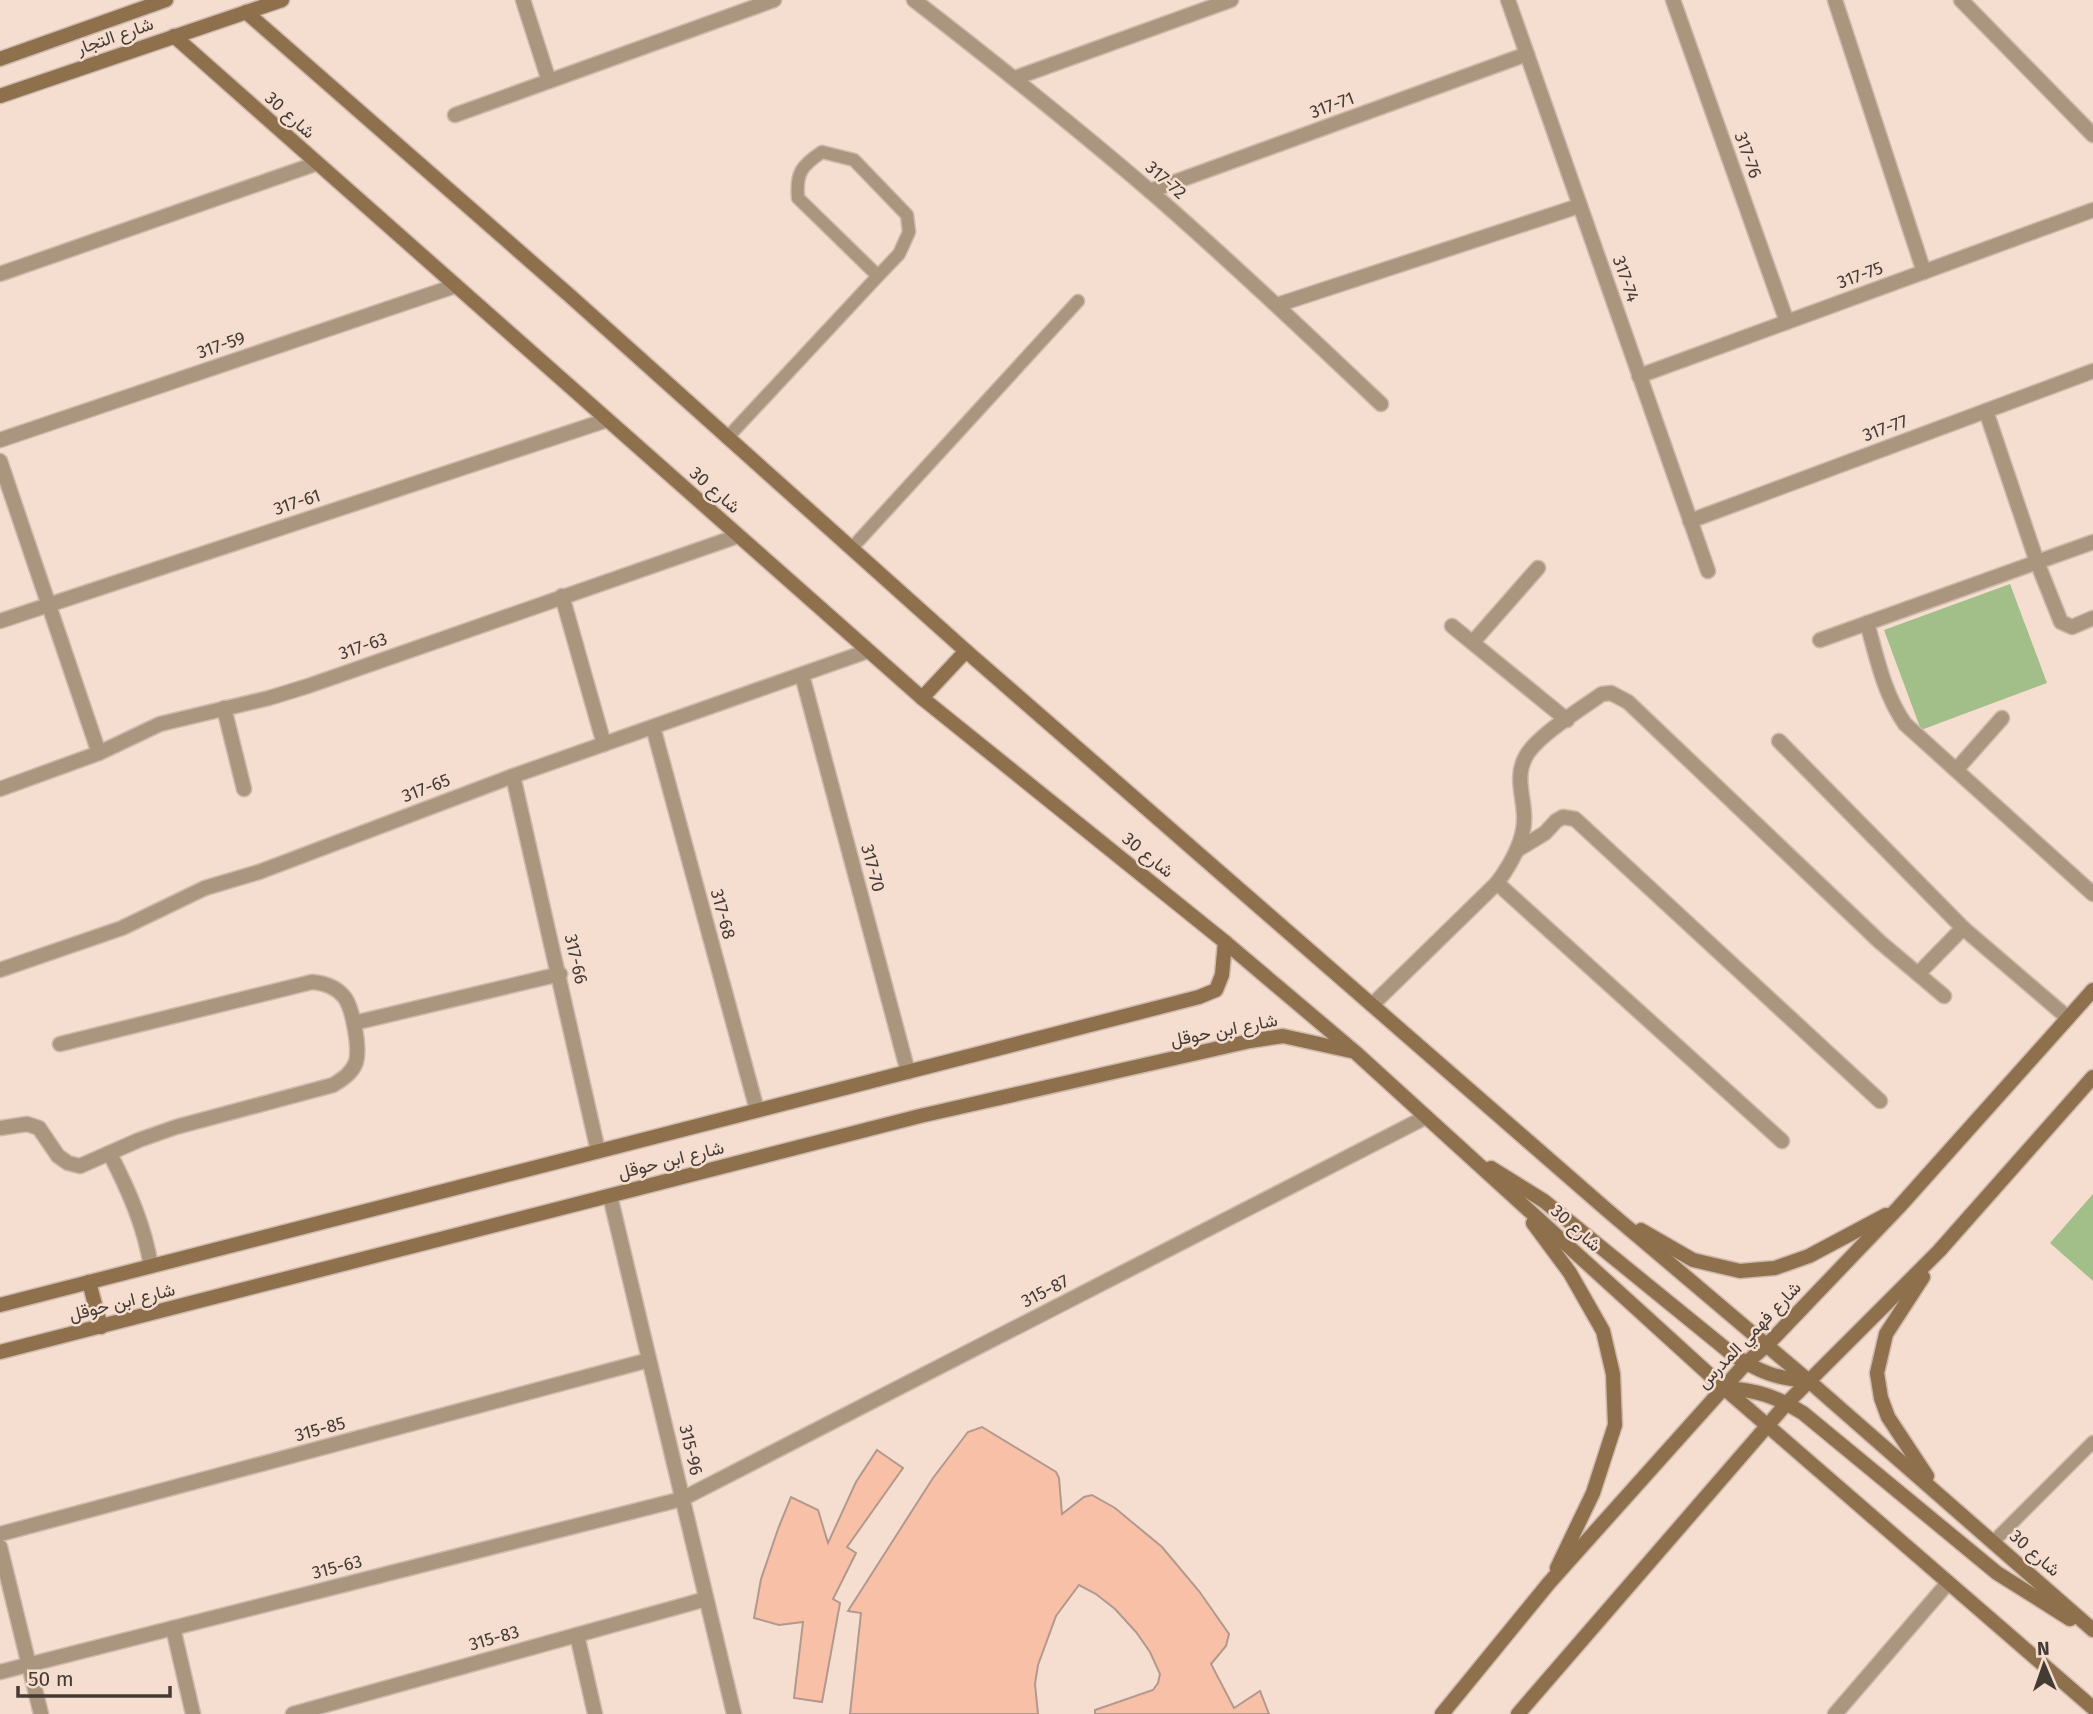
<svg xmlns="http://www.w3.org/2000/svg" width="2093" height="1714" viewBox="0 0 2093 1714" font-family="'Fira Sans',Vazirmatn,sans-serif">
	<style>
		.green { fill: #a3bf89 }
		.building { fill: #f8c0a7; stroke: #b1998e; stroke-width: 2 }
		.lines { fill: none; stroke-linecap: round; stroke-linejoin: round }
		.lane-casing { stroke: #ceb9ad; stroke-width: 15 }
		.street-casing { stroke: #ceb9ad; stroke-width: 17 }
		.secondary-casing { stroke: #ceb9ad; stroke-width: 17 }
		.lane { stroke: #aa967e; stroke-width: 12 }
		.street { stroke: #aa967e; stroke-width: 14 }
		.secondary { stroke: #8e704d; stroke-width: 14 }
		.labels { text-anchor: middle; stroke-width: 5; stroke-linejoin: round; paint-order: stroke }
		.street-label { font-size: 18px; fill: #443b35; stroke: #f5ddcf }
	</style>
	<rect width="100%" height="100%" fill="#f5ddcf"/>
	<g class="green">
		<path d="M2010,584L2047,683L1921,730L1884,630Z"/>
		<path d="M2093,1194V1281L2050,1243Z"/>
	</g>
	<g class="building">
		<path d="M982,1427L1056,1472L1059,1478L1062,1514L1084,1497L1092,1495L1115,1508L1162,1547L1199,1591L1229,1634L1226,1646L1211,1664L1234,1708L1260,1691L1269,1714H1095V1710L1153,1690L1158,1683L1160,1674L1150,1652L1136,1632L1115,1609L1096,1594L1079,1585L1056,1616L1038,1665L1035,1684L1038,1714H850L861,1613L848,1611L933,1478L968,1432Z"/>
		<path d="M877,1450L903,1468L847,1547L856,1553L833,1599L840,1603L822,1702L794,1698L803,1622L779,1625L754,1618L761,1579L778,1529L791,1497L818,1510L828,1543L856,1482Z"/>
	</g>
	<g class="lines">
		<g class="lane-casing">
			<g id="lane">
				<path d="M727,438L878,276L899,254L909,232L907,215L854,160L822,152C801,166 796,173 798,198L878,276"/>
				<path d="M851,549L1078,301"/>
				<path d="M1993,1542L2093,1442"/>
			</g>
		</g>
		<g class="street-casing">
			<g id="street">
				<path d="M523,0L549,81"/>
				<path d="M914,0C994,62 1073,125 1150,191C1229,260 1305,332 1381,404"/>
				<path d="M1508,0L1708,571"/>
				<path d="M1673,0L1787,322"/>
				<path d="M1835,0L1924,272"/>
				<path d="M1961,0L2093,135"/>
				<path d="M1015,78L1231,0"/>
				<path d="M455,115L774,0"/>
				<path d="M1150,191L1527,54"/>
				<path d="M0,274L315,164"/>
				<path d="M1277,305L1579,206"/>
				<path d="M1639,376L2093,210"/>
				<path d="M1986,411L2037,562L2061,622L2072,627L2093,618"/>
				<path d="M0,440L455,286"/>
				<path d="M0,461L99,753"/>
				<path d="M1690,521L2093,371"/>
				<path d="M562,596L604,744"/>
				<path d="M0,621L607,420"/>
				<path d="M1867,623C1877,658 1884,694 1905,724L2093,894"/>
				<path d="M1452,626L1567,720"/>
				<path d="M1820,640L2093,542"/>
				<path d="M1473,642L1538,568"/>
				<path d="M802,675L908,1072"/>
				<path d="M224,708L244,789"/>
				<path d="M653,727L757,1110"/>
				<path d="M1779,741L1963,928L2068,1018"/>
				<path d="M1956,770L2002,718"/>
				<path d="M513,776L598,1151"/>
				<path d="M0,789L99,753L160,724L269,698L308,686L738,536"/>
				<path d="M1517,850L1545,833L1556,821L1563,817L1575,819L1880,1101"/>
				<path d="M1497,883L1782,1141"/>
				<path d="M0,970L122,928L205,888L259,872L513,776L868,651"/>
				<path d="M1918,974L1963,928"/>
				<path d="M1372,1005L1497,883C1511,864 1526,839 1524,814C1523,794 1515,775 1526,756C1537,736 1582,708 1602,694L1611,693L1628,702L1880,942L1944,996"/>
				<path d="M354,1023L560,974"/>
				<path d="M0,1128L27,1124L39,1128L58,1156L68,1163L80,1166L139,1140L176,1127L333,1085C343,1079 352,1073 356,1062C360,1048 353,1010 345,998C337,987 324,983 312,982L60,1044"/>
				<path d="M110,1154C129,1191 144,1225 151,1266"/>
				<path d="M610,1196L734,1714"/>
				<path d="M0,1534L649,1360"/>
				<path d="M0,1547L41,1714"/>
				<path d="M173,1628L193,1714"/>
				<path d="M577,1635L595,1714"/>
				<path d="M0,1672L682,1499L1426,1117"/>
				<path d="M293,1714L706,1599"/>
				<path d="M1835,1714L1947,1584"/>
			</g>
		</g>
		<g class="secondary-casing">
			<g id="secondary">
				<path d="M246,12L569,295L966,651L1607,1210L1810,1382L2093,1630"/>
				<path d="M174,36L922,698L1225,942L1355,1052L1724,1388L2093,1708"/>
				<path d="M0,59L166,0"/>
				<path d="M0,96L282,0"/>
				<path d="M922,698L966,651"/>
				<path d="M1491,1168L1544,1201L1732,1354C1759,1372 1777,1379 1810,1381"/>
				<path d="M1533,1223L1570,1273L1603,1331L1613,1374L1615,1425L1593,1493L1557,1568"/>
				<path d="M1641,1230L1693,1260L1740,1271L1775,1268L1809,1256L1886,1215"/>
				<path d="M1923,1277L1886,1334L1877,1373L1881,1398L1888,1417L1927,1476"/>
				<path d="M89,1282L101,1327"/>
				<path d="M0,1305L1199,997L1216,990L1222,975L1225,942"/>
				<path d="M0,1352L920,1116L1250,1041L1283,1036L1351,1051"/>
				<path d="M1724,1388C1757,1390 1775,1396 1803,1413L1997,1573L2070,1619"/>
				<path d="M1442,1714L1549,1583L1746,1363L1767,1345L1899,1207L2093,990"/>
				<path d="M1518,1714L1787,1403L1939,1251L2093,1077"/>
			</g>
		</g>
		<use href="#lane" class="lane"/>
		<use href="#street" class="street"/>
		<use href="#secondary" class="secondary"/>
	</g>
	<g class="labels">
		<g class="street-label">
			<text transform="translate(115 36) rotate(-19)" y="6">شارع التجار</text>
			<text transform="translate(1332 105) rotate(-20)" y="6">317-71</text>
			<text transform="translate(290 115) rotate(42)" y="6">شارع 30</text>
			<text transform="translate(1748 155) rotate(70)" y="6">317-76</text>
			<text transform="translate(1166 180) rotate(41)" y="6">317-72</text>
			<text transform="translate(1860 275) rotate(-20)" y="6">317-75</text>
			<text transform="translate(1626 279) rotate(71)" y="6">317-74</text>
			<text transform="translate(221 345) rotate(-19)" y="6">317-59</text>
			<text transform="translate(1885 428) rotate(-20)" y="6">317-77</text>
			<text transform="translate(715 490) rotate(41)" y="6">شارع 30</text>
			<text transform="translate(297 502) rotate(-18)" y="6">317-61</text>
			<text transform="translate(363 646) rotate(-19)" y="6">317-63</text>
			<text transform="translate(426 788) rotate(-21)" y="6">317-65</text>
			<text transform="translate(1148 855) rotate(39)" y="6">شارع 30</text>
			<text transform="translate(873 868) rotate(75)" y="6">317-70</text>
			<text transform="translate(723 914) rotate(75)" y="6">317-68</text>
			<text transform="translate(576 959) rotate(77)" y="6">317-66</text>
			<text transform="translate(1224 1030) rotate(-11)" y="6">شارع ابن حوقل</text>
			<text transform="translate(671 1160) rotate(-14)" y="6">شارع ابن حوقل</text>
			<text transform="translate(1576 1228) rotate(42)" y="6">شارع 30</text>
			<text transform="translate(1045 1291) rotate(-27)" y="6">315-87</text>
			<text transform="translate(122 1302) rotate(-14)" y="6">شارع ابن حوقل</text>
			<text transform="translate(1749 1335) rotate(-46)" y="6">شارع فهمي المدرس</text>
			<text transform="translate(320 1429) rotate(-15)" y="6">315-85</text>
			<text transform="translate(691 1450) rotate(77)" y="6">315-96</text>
			<text transform="translate(2035 1553) rotate(41)" y="6">شارع 30</text>
			<text transform="translate(337 1567) rotate(-14)" y="6">315-63</text>
			<text transform="translate(494 1638) rotate(-16)" y="6">315-83</text>
		</g>
	</g>
	<g transform="translate(2044 1665) rotate(358)" stroke="#f5ddcf" stroke-width="5" paint-order="stroke">
	<path d="M0-5L12 26L0 18L-12 26Z" fill="#443b35"/>
	<text y="-10" font-size="19" font-weight="bold" text-anchor="middle" fill="#443b35">N</text>
	</g>
	<path d="M18 1686v10h152v-10" fill="none" stroke="#443b35" stroke-width="3.5"/>
	<text x="28" y="1686" font-size="21" fill="#443b35" stroke="#f5ddcf" stroke-width="5" paint-order="stroke">50 m</text>
</svg>
